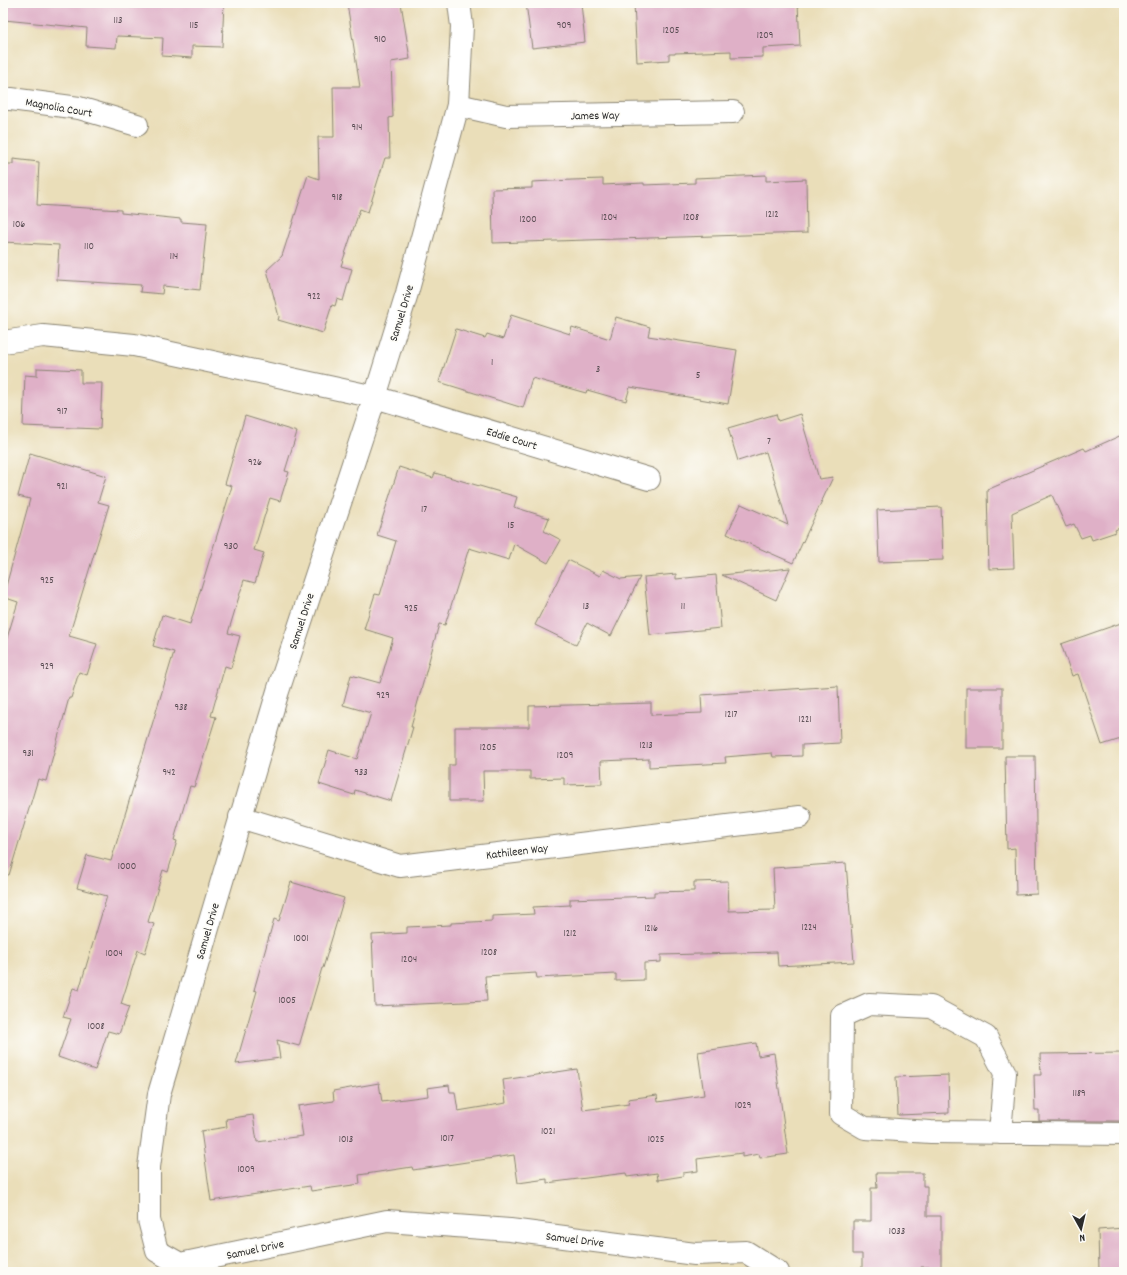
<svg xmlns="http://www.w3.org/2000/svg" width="1127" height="1275" viewBox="0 0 1127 1275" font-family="Dekko,sans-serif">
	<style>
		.building { fill: #dfb0c7 }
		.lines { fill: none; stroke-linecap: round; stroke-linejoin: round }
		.minor-casing { stroke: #8a8472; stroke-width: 24 }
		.minor { stroke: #fff; stroke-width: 22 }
		.labels { text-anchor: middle; stroke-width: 3.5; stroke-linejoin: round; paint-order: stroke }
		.number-label { font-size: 10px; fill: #584c52 }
		.street-label { font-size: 12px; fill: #2b2b2b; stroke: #fdfcf7 }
	</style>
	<rect width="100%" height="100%" fill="#fdfcf7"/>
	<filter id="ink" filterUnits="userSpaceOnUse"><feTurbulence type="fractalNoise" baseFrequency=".025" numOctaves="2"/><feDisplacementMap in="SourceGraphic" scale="8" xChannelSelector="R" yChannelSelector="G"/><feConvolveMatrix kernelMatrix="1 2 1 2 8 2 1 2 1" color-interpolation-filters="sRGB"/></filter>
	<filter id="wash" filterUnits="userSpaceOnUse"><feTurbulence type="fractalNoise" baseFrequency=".012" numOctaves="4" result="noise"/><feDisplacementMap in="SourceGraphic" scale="16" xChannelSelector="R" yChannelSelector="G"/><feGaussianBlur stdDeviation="0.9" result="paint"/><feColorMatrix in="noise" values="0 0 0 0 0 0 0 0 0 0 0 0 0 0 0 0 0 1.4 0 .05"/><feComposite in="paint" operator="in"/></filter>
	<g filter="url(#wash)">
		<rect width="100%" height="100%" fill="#eadeb9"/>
		<g id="blocks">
			<g class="building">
				<path d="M5,3H224L222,47L192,46V58L162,56L163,38L117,36L116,48L86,46L87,28L4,20Z"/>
				<path d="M347,3H401L410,59L391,62L393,117L389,118L390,158H385L368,212L360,209L341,266L352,269L343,301L337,299L335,306L332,305L323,333L278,320L279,317L267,270L282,256L308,175L319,179L318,137H334L333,87H360Z"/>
				<path d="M526,3H581L585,42L532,48Z"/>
				<path d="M634,3H660V6L750,3H798L800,46L763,48V57L731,58V51L675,53V54H669V60L637,62Z"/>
				<path d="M13,159L39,162L37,205L121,210V213L181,219V222L207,224L200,290L163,286L162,294L140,292L141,285L57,280L59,245L3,242V164H13Z"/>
				<path d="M766,175V181L806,179L807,233L493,243L492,189L532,188V182L572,180L603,179V185L644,183V185L695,183V178Z"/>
				<path d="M511,315L570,334L572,327L610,339L616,317L650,327L648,336L737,350L728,404L630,387L626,401L587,390L586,393L532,378L523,408L439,382L456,329L485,338L487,334L503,339Z"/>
				<path d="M37,368L81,370V383H102L100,429L23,426L25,375L37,376Z"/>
				<path d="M776,414L778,421L800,414L819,479L833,477L793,563L727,534L741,504L788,525L766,452L738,461L728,428Z"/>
				<path d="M245,416L297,432L285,471L289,472L280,501L270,498L254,550L264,553L255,583L244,580L228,633L240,636L231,668L225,666L211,716L216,717L194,787L190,786L174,840L177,841L168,872L163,870L148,922L154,924L145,953L138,950L121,1004L129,1007L119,1034L108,1031L95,1070L58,1057L71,1019L63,1017L73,988L79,990L107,896L77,888L87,855L111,861L174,652L153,646L162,615L190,624L232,486L225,484Z"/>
				<path d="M1124,434V526L1115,530L1116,532L1092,540L1090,535L1081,538L1074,524L1066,527L1052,495L1012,513L1014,568L989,569L987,490L1084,448L1086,451Z"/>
				<path d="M30,453L106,476L98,502L109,505L69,636L97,644L87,675L79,672L71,698H69L46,781L38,779L9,875L3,874V651L18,602L3,597L30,499L18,496Z"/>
				<path d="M399,467L433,478L435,473L517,497L514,507L549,518L544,531L561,540L548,563L514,544L509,560L469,548L445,625L439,624L411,727H413L391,801L355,790L354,795L319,784L329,750L357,759L371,713L343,705L351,675L380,683L393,638L364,629L375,594L380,595L396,541L377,535Z"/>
				<path d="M941,507L943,560L879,562L877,510Z"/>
				<path d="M568,560L600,576L603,570L621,579L640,577L611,636L587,623L576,645L535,625Z"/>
				<path d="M790,568L776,600L722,575Z"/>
				<path d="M676,574V579L716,575L721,628L650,635L644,577Z"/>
				<path d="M1124,622V738L1102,745L1078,674L1072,676L1061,644Z"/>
				<path d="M838,686L840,743L802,745V756L773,757L772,753L725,757L726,763L649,767V759L601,761L602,784L564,785V778L530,779V771H483L484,801H449V765H455V727H529V706L651,703V715L702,713L701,695Z"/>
				<rect x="966" y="688" width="36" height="60"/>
				<path d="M1005,756H1035L1037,894L1016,895L1015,848L1007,849Z"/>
				<path d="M846,863L854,962L778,966L777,952L661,955V962L644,963V980L616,981V974L537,978L536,973L485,976L487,1001L375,1006L372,935L407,933V927L451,925V923L492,921V916L534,914L533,907L570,905V899L654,896V892L694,891V882L728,881L729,911L775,910L773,868Z"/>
				<path d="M291,882L344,898L323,968H322L299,1046L277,1040L280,1058L236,1064L257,991L254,990L265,951L274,919L279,921Z"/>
				<path d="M756,1043L758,1056L774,1053L788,1154L760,1158L759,1154L742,1157V1153L697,1159L698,1171L683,1173V1176L658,1180L657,1173L627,1177L626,1173L547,1183V1179L518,1183L514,1155L413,1170L412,1167L359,1175L360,1184L311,1191L310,1186L211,1201L201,1131L227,1127L226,1119L253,1115L257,1142L303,1136L298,1106L334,1101L333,1091L379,1083L382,1102L428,1096L427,1088L449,1085L450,1092H455L458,1111L506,1103L503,1080L577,1069L583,1110L629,1104L628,1099L657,1095L658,1102L704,1095L698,1052Z"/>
				<path d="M1124,1053V1121H1039V1110H1035L1034,1075H1041L1040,1054Z"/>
				<path d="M948,1075L949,1113L898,1115L896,1077Z"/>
				<path d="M876,1173H923V1186H927V1216H941V1267H921V1272H862V1254H853V1221H871V1188H877Z"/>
				<path d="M1124,1228V1272H1099L1098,1230Z"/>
			</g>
		</g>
	</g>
	<g filter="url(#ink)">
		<use href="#blocks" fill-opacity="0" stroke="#8a8472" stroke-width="1"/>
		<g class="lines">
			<g class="minor-casing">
				<g id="minor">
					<path d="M459,3L462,26L458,105L407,293L375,397L278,691L159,1094L149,1167V1220L157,1251L180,1264L387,1221L510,1230L695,1254L746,1252L778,1272"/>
					<path d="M3,99H11L79,108L137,125"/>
					<path d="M458,105L506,116L733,112"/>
					<path d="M3,342L43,336L134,345L375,397L649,479"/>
					<path d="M240,817L400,866L800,817"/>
					<path d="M1000,1133L1005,1073L986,1037L931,1007L869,1004L842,1016L841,1114L865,1128L931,1132L1124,1134"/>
				</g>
			</g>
			<use href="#minor" class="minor"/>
		</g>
	</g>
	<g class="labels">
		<g class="number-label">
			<text x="118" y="23">113</text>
			<text x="194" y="28">115</text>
			<text x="564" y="28">909</text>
			<text x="671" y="33">1205</text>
			<text x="765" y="38">1209</text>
			<text x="380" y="42">910</text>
			<text x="357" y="130">914</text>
			<text x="337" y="200">918</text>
			<text x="772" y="217">1212</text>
			<text x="609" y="220">1204</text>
			<text x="691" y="220">1208</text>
			<text x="528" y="222">1200</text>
			<text x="19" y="227">106</text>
			<text x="89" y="249">110</text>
			<text x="174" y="259">114</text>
			<text x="314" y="299">922</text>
			<text x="492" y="365">1</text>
			<text x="598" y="372">3</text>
			<text x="698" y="378">5</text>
			<text x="62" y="414">917</text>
			<text x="769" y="444">7</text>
			<text x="255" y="465">926</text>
			<text x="62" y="489">921</text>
			<text x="424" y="512">17</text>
			<text x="511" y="528">15</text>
			<text x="231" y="549">930</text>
			<text x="47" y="583">925</text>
			<text x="586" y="609">13</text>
			<text x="683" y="609">11</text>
			<text x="411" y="611">925</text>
			<text x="47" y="669">929</text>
			<text x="383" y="698">929</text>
			<text x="181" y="710">938</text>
			<text x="731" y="717">1217</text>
			<text x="805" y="722">1221</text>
			<text x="646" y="748">1213</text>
			<text x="488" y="750">1205</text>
			<text x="28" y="756">931</text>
			<text x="565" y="758">1209</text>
			<text x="169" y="775">942</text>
			<text x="361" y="775">933</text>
			<text x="127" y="869">1000</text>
			<text x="809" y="930">1224</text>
			<text x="651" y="931">1216</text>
			<text x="570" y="936">1212</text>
			<text x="301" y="941">1001</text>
			<text x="489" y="955">1208</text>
			<text x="114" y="956">1004</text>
			<text x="409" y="962">1204</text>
			<text x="287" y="1003">1005</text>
			<text x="96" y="1029">1008</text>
			<text x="1079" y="1096">1189</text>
			<text x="743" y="1108">1029</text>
			<text x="548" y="1134">1021</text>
			<text x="447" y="1141">1017</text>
			<text x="346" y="1142">1013</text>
			<text x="656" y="1142">1025</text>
			<text x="246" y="1172">1009</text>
			<text x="897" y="1234">1033</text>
		</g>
		<g class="street-label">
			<text transform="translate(59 107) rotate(10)" y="4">Magnolia Court</text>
			<text transform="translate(595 115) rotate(-1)" y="4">James Way</text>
			<text transform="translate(401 313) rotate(-73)" y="4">Samuel Drive</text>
			<text transform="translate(512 438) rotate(17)" y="4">Eddie Court</text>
			<text transform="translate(301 621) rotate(-72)" y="4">Samuel Drive</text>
			<text transform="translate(517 851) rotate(-7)" y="4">Kathileen Way</text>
			<text transform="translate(207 931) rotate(-74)" y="4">Samuel Drive</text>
			<text transform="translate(575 1239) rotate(7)" y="4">Samuel Drive</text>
			<text transform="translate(255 1249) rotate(-12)" y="4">Samuel Drive</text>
		</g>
	</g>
	<rect width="1127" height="1275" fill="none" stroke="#fdfcf7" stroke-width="16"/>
	<g transform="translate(1081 1229) rotate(172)" stroke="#fdfcf7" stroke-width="3" paint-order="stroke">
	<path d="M0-3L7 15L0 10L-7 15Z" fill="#2b2b2b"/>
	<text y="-6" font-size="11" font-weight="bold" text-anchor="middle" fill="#2b2b2b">N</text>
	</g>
</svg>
